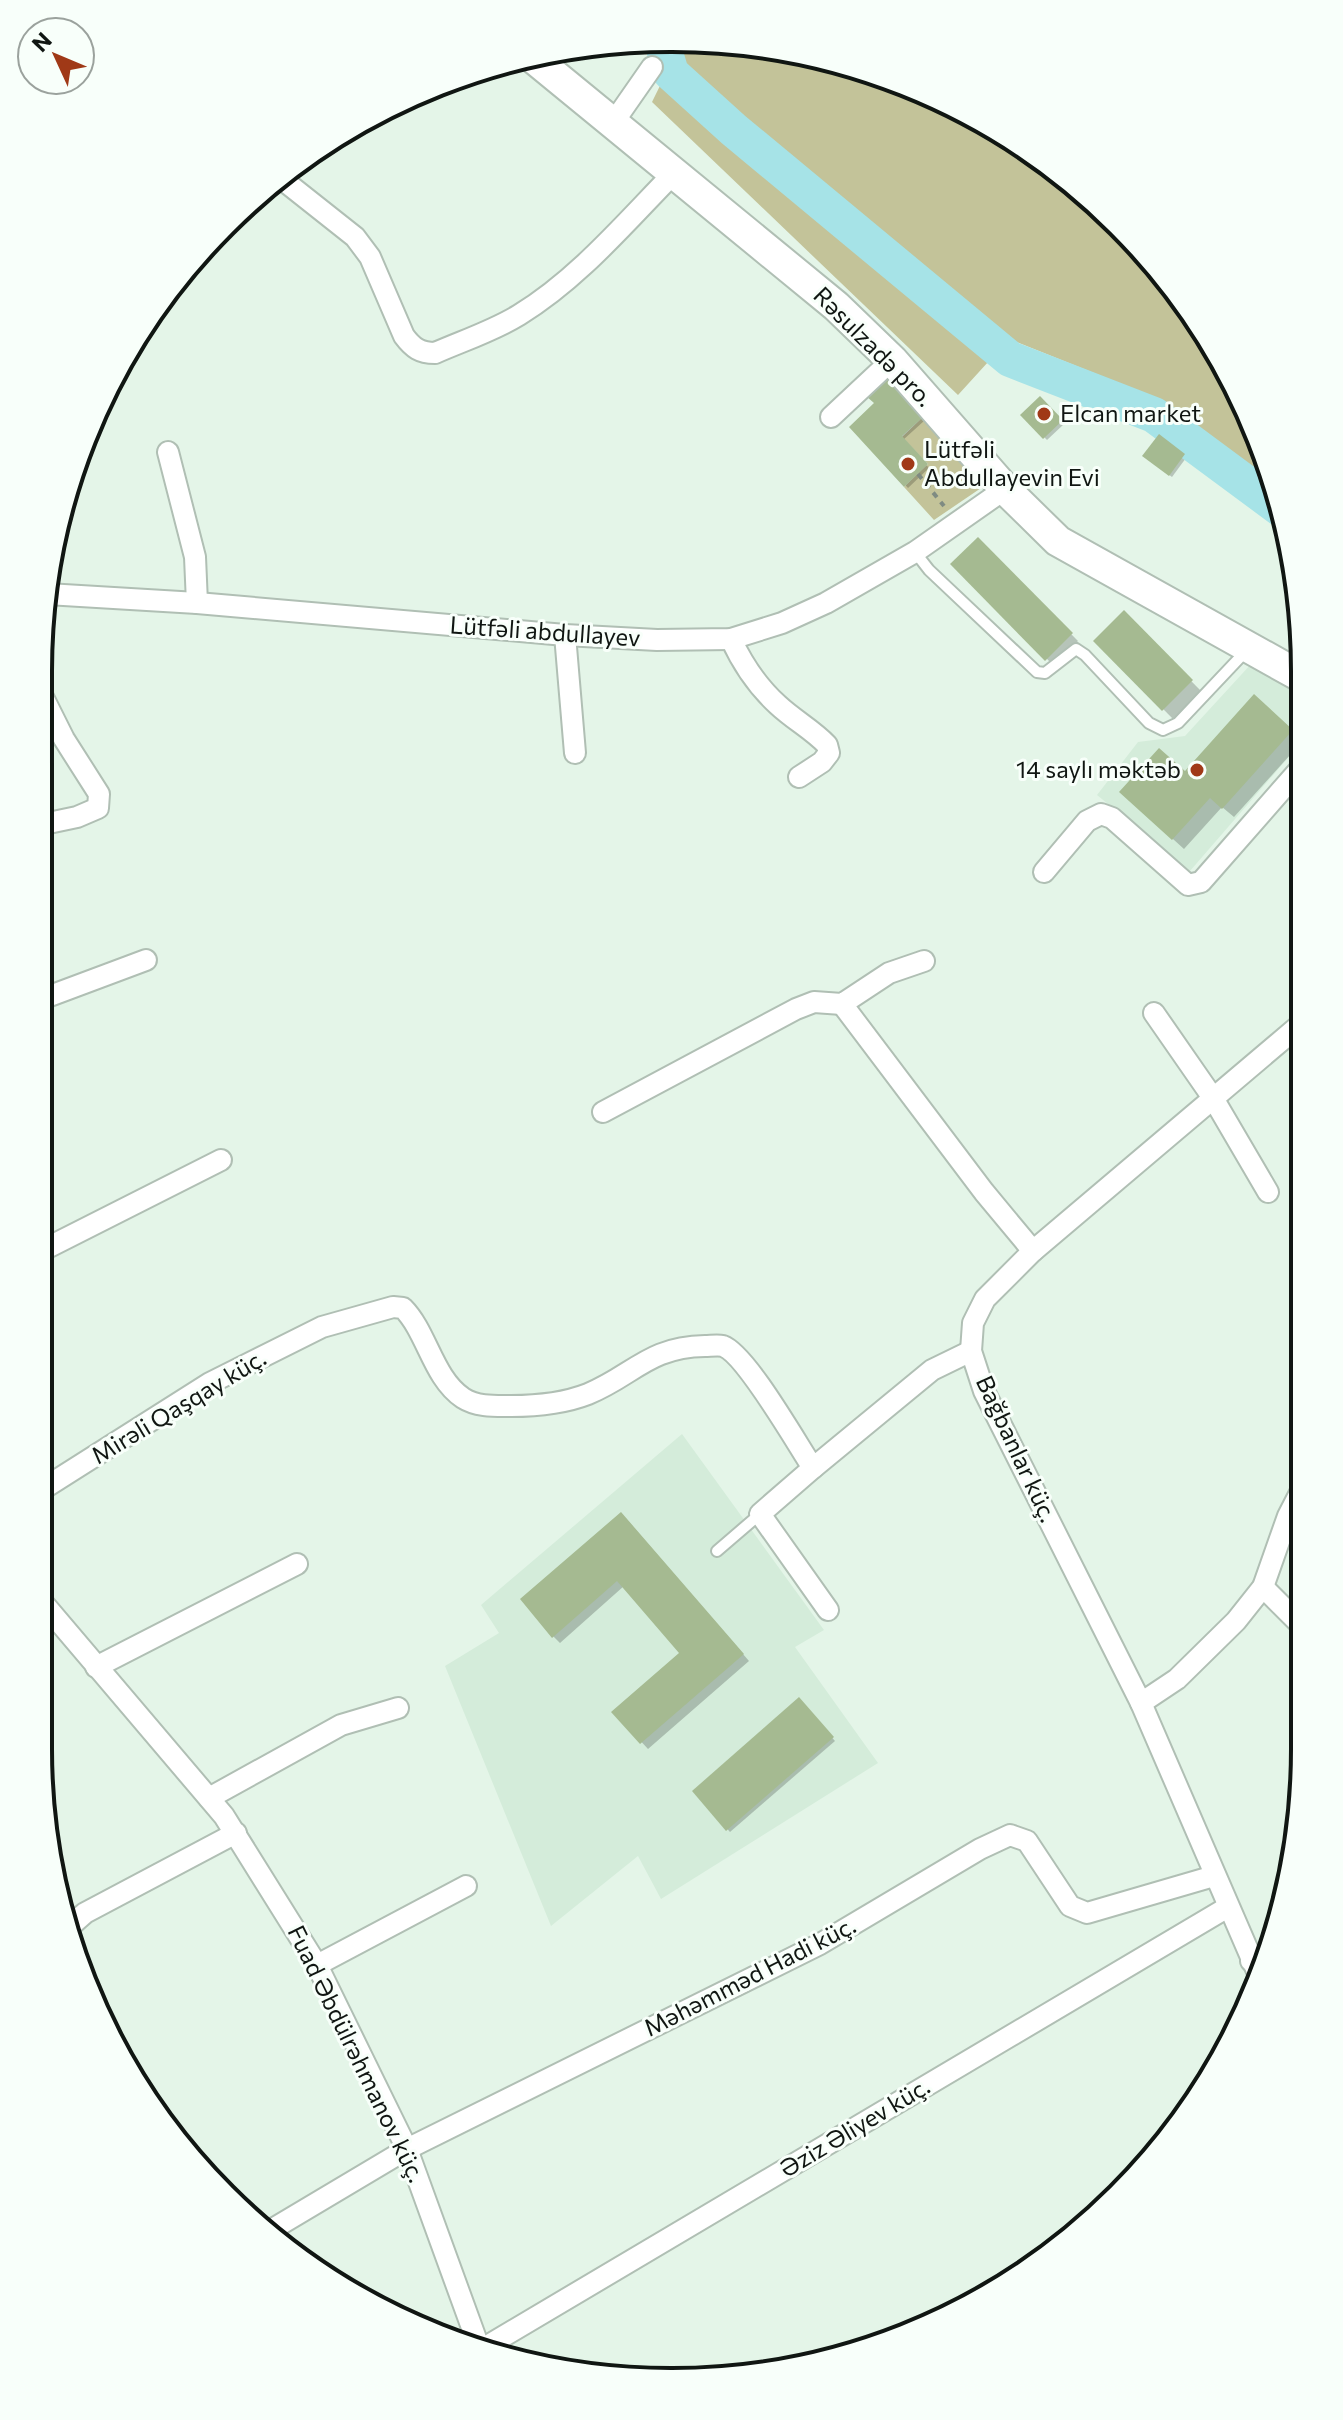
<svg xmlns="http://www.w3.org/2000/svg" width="1343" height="2420" viewBox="0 0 1343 2420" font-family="Commissioner,sans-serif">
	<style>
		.built { fill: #d4ecda }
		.green { fill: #c3c399 }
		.shadow { fill: #0003 }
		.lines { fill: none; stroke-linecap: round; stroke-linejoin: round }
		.river { stroke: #a6e3e7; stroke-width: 36 }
		.building { fill: #a5ba91 }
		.lane-casing { stroke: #b0bfb4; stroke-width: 14 }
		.street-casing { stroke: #b0bfb4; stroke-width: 24 }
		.secondary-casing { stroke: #b0bfb4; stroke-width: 34 }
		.path { stroke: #7f8b82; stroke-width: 4; stroke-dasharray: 6 6; stroke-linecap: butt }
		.lane { stroke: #fff; stroke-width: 10 }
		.street { stroke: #fff; stroke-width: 20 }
		.secondary { stroke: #fff; stroke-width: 30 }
		.poi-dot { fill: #a03917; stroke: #f8fffa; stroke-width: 3 }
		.labels { text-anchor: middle; stroke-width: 6; stroke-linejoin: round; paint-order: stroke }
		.street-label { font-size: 24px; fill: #101612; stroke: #f8fffa }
		.poi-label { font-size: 24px; fill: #101612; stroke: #f8fffa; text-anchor: start }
		.rim { fill: none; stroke: #101612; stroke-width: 4 }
	</style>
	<rect width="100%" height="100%" fill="#e4f5e8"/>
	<g class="built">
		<path d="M1252,663L1300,693V744L1190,871L1097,795L1138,742L1185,736Z"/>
		<path d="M682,1434L824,1630L795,1647L878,1763L661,1899L638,1856L551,1926L445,1666L499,1633L481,1605Z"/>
	</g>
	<g class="green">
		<path d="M682,41L755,43L876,72L989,123L1119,223L1198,320L1271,467L1275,484L1166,402L1009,339L958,395L652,102Z"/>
		<path d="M923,417L984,486L934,520L904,487L928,464L902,437Z"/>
	</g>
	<g class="shadow">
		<path d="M886,380L924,421L903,440L929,468L908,488L852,427L877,404Z"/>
		<path d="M1040,399L1064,424L1047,440L1023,415Z"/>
		<path d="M1184,455L1186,458L1172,477L1147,458Z"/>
		<path d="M978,540L1078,641L1053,665L953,564Z"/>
		<path d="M1124,613L1202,692L1174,720L1096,641Z"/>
		<path d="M1254,697L1300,740V744L1234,817L1222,807L1184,849L1132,802L1185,774Z"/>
		<path d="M628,1521L749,1661L648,1749L614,1712L682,1653L624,1586L560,1643L553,1636Z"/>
		<path d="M799,1700L835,1741L730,1832L694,1791Z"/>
	</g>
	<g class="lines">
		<path class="river" d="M668,41L665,53L671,73L734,130L1010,359L1154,415L1281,509"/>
	</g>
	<g class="building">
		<path d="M886,378L923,417L902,436L928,464L904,487L849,427L874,403L866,396Z"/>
		<path d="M1040,396L1063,420L1043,439L1020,415Z"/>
		<path d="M1159,434L1185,454L1169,476L1142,456Z"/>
		<path d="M978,537L1073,633L1045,661L950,564Z"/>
		<path d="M1124,610L1193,680L1162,711L1093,641Z"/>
		<path d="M1254,694L1293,730L1222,809L1210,798L1172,840L1119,792L1159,748L1185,771Z"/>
		<path d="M621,1512L744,1654L640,1744L611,1712L679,1653L617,1581L552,1638L520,1599Z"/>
		<path d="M799,1697L834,1737L726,1831L692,1791Z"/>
	</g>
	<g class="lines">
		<g class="lane-casing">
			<g id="lane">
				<path d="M915,552L929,570L1037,672L1045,673L1076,649L1085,655L1149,723L1163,730L1178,723L1246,651"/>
				<path d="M717,1551L760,1514"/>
			</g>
		</g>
		<g class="street-casing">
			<g id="street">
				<path d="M613,123L652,67"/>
				<path d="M278,176L355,237L370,257L404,336C413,348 420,353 435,353C462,341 493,331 519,315C578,279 625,223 673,174"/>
				<path d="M831,417L892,360"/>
				<path d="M168,452L195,557L197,603"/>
				<path d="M47,594L197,603L565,635L657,640L731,639L782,623L826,603L915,552L1005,489"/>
				<path d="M565,635L575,753"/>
				<path d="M731,639C743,665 757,686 778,705C794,720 813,730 827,745L829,753L822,762L799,777"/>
				<path d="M39,825L77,817L98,808L99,794L64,739L39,689"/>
				<path d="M1044,872L1087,821L1101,814L1112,818L1188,885L1201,882L1300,769"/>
				<path d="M39,1000L146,960"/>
				<path d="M842,1004L984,1192L1033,1251"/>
				<path d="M1154,1013L1213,1098L1268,1192"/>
				<path d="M603,1112L796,1009L814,1002L842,1004L889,973L924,961"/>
				<path d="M39,1252L221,1160"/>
				<path d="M813,1468L760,1514L828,1610"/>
				<path d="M38,1492L210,1383L322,1327L393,1307L403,1308C427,1332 433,1378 463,1398C477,1407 495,1406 511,1406C535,1406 565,1403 588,1394C634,1375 648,1347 705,1346C710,1346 718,1345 723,1346C746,1354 797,1444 813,1468L932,1370L971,1351"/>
				<path d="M1263,1587L1303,1627"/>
				<path d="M38,1597L224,1816L317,1965L407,2149L479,2347"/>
				<path d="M96,1667L297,1564"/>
				<path d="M1141,1703L1177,1679L1236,1621L1263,1587L1288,1516L1303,1487"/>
				<path d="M209,1798L341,1725L398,1708"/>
				<path d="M68,1928L85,1913L236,1833"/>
				<path d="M1251,1961L1272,1948"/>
				<path d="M317,1965L466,1886"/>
				<path d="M1260,1978L1141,1703L984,1391L971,1351L973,1323L985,1299L1033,1251L1301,1024"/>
				<path d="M271,2230L407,2149L820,1944L980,1849L1010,1835L1027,1841L1070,1906L1087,1913L1214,1876"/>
				<path d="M482,2349L1228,1907"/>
			</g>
		</g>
		<g class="secondary-casing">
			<path id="secondary" d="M531,56L836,306L892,360L1005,489L1058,541L1300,676"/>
		</g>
		<path class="path" d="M918,474L944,506"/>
		<use href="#lane" class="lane"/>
		<use href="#street" class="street"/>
		<use href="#secondary" class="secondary"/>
	</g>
	<g class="poi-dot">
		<circle cx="1044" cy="414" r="8"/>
		<circle cx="908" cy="464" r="8"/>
		<circle cx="1197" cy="770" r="8"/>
	</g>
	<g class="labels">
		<g class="street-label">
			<text transform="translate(873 347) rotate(45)" y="8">Rəsulzadə pro.</text>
			<text transform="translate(545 632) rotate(4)" y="8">Lütfəli abdullayev</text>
			<text transform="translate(179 1407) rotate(-31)" y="8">Mirəli Qaşqay küç.</text>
			<text transform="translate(1016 1449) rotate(65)" y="8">Bağbanlar küç.</text>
			<text transform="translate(750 1977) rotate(-27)" y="8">Məhəmməd Hadi küç.</text>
			<text transform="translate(356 2054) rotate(64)" y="8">Fuad Əbdülrəhmanov küç.</text>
			<text transform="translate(855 2128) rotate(-31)" y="8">Əziz Əliyev küç.</text>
		</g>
		<g class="poi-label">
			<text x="1060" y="422">Elcan market</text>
			<text x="924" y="458">Lütfəli<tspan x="924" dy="28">Abdullayevin Evi</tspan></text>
			<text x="1181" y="778" text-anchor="end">14 saylı məktəb</text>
		</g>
	</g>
	<path d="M0 0H1343V2420H0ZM671 52H672A619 619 0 0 1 1291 671V1749A619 619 0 0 1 672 2368H671A619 619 0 0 1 52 1749V671A619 619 0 0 1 671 52Z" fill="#f8fffa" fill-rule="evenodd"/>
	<path class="rim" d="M671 52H672A619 619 0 0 1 1291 671V1749A619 619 0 0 1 672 2368H671A619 619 0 0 1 52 1749V671A619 619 0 0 1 671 52Z"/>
	<g transform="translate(56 56) rotate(314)"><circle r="38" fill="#f8fffa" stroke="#9ba29d" stroke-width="2"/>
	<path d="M0-6L14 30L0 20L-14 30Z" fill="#a03917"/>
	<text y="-12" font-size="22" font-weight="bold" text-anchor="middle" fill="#101612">N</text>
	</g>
</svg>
